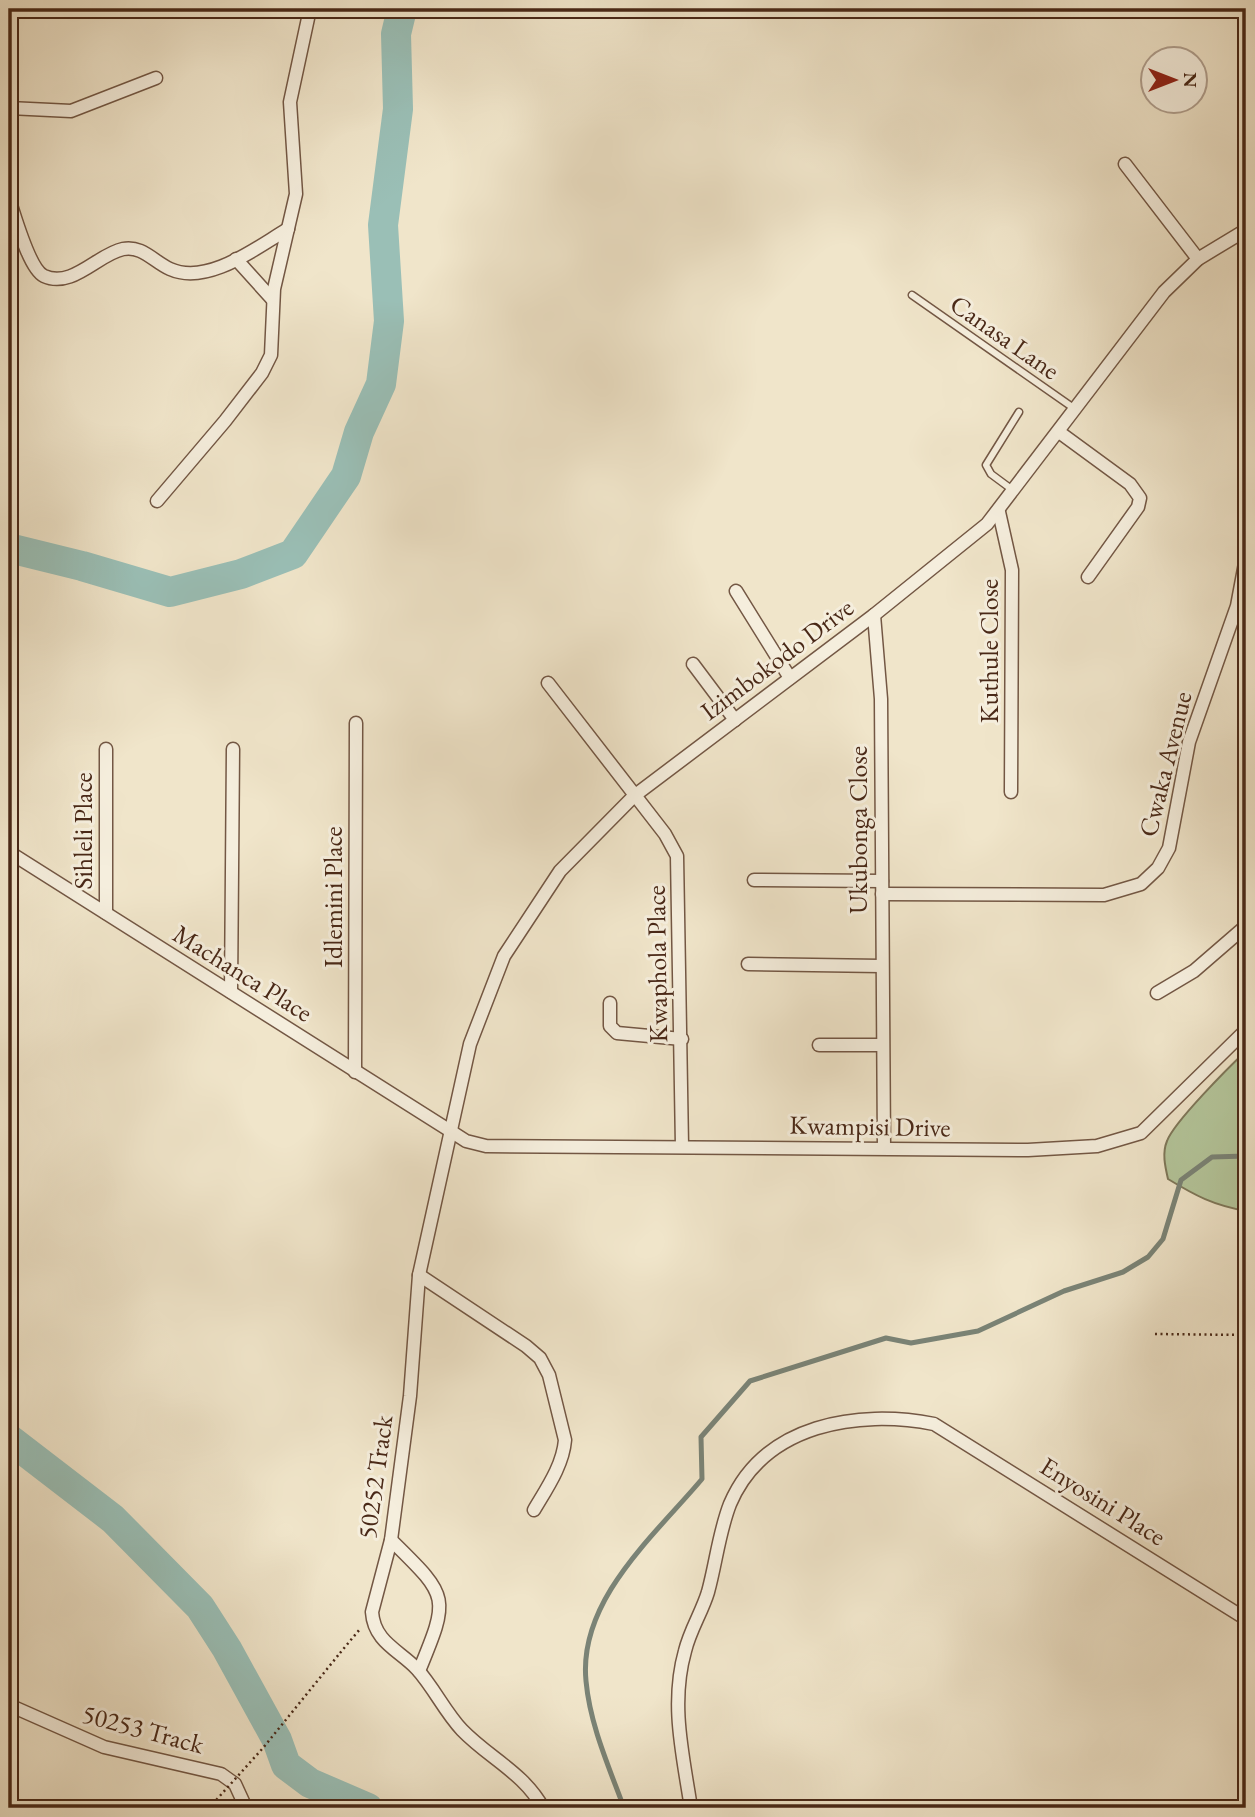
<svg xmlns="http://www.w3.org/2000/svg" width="1255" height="1817" viewBox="0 0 1255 1817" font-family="'EB Garamond',serif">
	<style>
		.green { fill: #b4c69b; stroke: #7e7759; stroke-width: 2 }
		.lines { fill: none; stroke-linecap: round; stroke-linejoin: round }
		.stream { stroke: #7a8376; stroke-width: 5 }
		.river { stroke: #9abfb6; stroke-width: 30 }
		.service-casing { stroke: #735744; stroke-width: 9 }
		.minor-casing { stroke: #735744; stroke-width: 15 }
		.path { stroke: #492817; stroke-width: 2.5; stroke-dasharray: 2 3.5; stroke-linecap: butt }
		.service { stroke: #f5eedd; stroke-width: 6 }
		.minor { stroke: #f5eedd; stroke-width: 12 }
		.path-bridge { stroke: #492817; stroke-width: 2.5; stroke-dasharray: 2 3.5; stroke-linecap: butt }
		.labels { text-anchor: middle; stroke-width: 6; stroke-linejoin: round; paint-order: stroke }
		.street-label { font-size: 26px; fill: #492817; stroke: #f5eedd }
	</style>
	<rect width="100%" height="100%" fill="#f0e5ca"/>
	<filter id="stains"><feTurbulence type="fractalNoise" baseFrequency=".00286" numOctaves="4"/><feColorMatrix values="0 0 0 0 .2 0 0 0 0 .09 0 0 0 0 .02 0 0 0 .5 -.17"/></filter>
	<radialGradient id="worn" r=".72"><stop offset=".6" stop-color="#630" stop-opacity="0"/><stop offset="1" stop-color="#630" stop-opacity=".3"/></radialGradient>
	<path class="green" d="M1246,1051V1211C1213,1205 1196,1196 1168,1179C1165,1166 1162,1153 1167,1141C1174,1122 1229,1067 1246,1051Z"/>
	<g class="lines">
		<path class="stream" d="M624,1808C609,1767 590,1725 586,1681C578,1600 655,1535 702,1479L701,1437L750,1381L886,1338L911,1343L978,1331L1064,1291L1123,1272L1148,1257L1163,1239L1181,1180L1212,1157L1246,1156"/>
		<g class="river">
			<path d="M9,548L82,566L170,592L241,574L293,554L346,476L359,432L381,384L389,321L383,225L398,109L396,34L402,9"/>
			<path d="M9,1439L113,1519L200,1607L227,1649L277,1740L286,1765L310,1783L368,1808"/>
		</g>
		<g class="service-casing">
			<g id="service">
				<path d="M912,295L1075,409"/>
				<path d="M1014,491L991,474L986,465L1019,412"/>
			</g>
		</g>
		<g class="minor-casing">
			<g id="minor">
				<path d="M9,108L71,111L156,78"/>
				<path d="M1125,164L1198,259"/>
				<path d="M9,199C15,216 29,269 44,276C72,289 98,254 123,249C142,245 154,262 170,269C208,286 257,247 288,229"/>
				<path d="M236,259L273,300"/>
				<path d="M1059,432L1130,484L1140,498L1138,507L1088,577"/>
				<path d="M157,501L225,421L262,373L271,355L274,289L296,194L290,102L310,9"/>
				<path d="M999,512L1012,570L1011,792"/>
				<path d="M736,591L790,678"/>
				<path d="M874,615L881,699L884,1148"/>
				<path d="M693,664L735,720"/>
				<path d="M548,683L665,834L677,856L682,1146"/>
				<path d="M9,852L452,1132L466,1141L486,1146L1028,1150L1097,1146L1141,1133L1246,1030"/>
				<path d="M754,880L882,881"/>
				<path d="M882,894L1104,895L1141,884L1158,868L1169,848L1189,742L1237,606L1246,558"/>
				<path d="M106,913V749"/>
				<path d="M748,964L881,966"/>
				<path d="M231,992L233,749"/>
				<path d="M1157,993L1194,971L1246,926"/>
				<path d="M610,1003V1026L617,1033L682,1039"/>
				<path d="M819,1045H881"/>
				<path d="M355,1072L356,723"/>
				<path d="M419,1275L526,1346L540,1358L549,1375L565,1440C563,1465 547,1488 534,1510"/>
				<path d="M391,1540C449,1597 450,1596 419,1671"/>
				<path d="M9,1705L104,1747L221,1774L235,1784L246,1808"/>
				<path d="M543,1808C524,1773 489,1758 462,1730C445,1712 434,1688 417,1669C399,1650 374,1642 372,1612L391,1540L410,1396L419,1275L470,1044L504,956L560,871L634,796L874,615L987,524L1164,292L1198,259L1246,230"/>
				<path d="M691,1808C683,1755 670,1704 685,1651C690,1630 702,1612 708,1592C716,1563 719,1532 730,1504C764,1424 858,1409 934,1424L1246,1619"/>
			</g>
		</g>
		<g class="path">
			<path d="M1155,1334L1246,1335"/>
			<path d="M340,1653L360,1629"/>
		</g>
		<use href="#service" class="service"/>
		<use href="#minor" class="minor"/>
		<path class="path-bridge" d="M209,1808L263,1748L340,1653"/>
	</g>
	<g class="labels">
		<g class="street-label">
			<text transform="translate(1005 337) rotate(35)" y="9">Canasa Lane</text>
			<text transform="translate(989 651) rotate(-90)" y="9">Kuthule Close</text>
			<text transform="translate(777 659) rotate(-37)" y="9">Izimbokodo Drive</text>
			<text transform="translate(1165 764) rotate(-76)" y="9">Cwaka Avenue</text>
			<text transform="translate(858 830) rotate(-90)" y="9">Ukubonga Close</text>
			<text transform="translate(83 831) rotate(-90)" y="9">Sihleli Place</text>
			<text transform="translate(333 897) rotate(-90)" y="9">Idlemini Place</text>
			<text transform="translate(657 964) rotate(-91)" y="9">Kwaphola Place</text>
			<text transform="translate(243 973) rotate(32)" y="9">Machanca Place</text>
			<text transform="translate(870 1126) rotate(1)" y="9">Kwampisi Drive</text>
			<text transform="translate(375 1477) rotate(-82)" y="9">50252 Track</text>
			<text transform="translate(1103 1501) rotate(32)" y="9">Enyosini Place</text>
			<text transform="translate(143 1729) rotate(15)" y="9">50253 Track</text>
		</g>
	</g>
	<rect width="1255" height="1817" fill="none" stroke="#f0e5ca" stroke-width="35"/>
	<rect x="10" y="10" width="1234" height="1796" fill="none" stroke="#492817" stroke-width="3.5"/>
	<rect x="18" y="18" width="1220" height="1782" fill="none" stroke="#492817" stroke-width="2"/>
	<g transform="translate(1174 80) rotate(90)"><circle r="33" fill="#f5eedd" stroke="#b09f8e" stroke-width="2"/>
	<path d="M0-5L12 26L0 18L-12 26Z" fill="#8f2418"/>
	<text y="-10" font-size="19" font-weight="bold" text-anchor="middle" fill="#492817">N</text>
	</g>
	<rect width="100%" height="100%" filter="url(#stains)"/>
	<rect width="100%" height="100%" fill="url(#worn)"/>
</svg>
